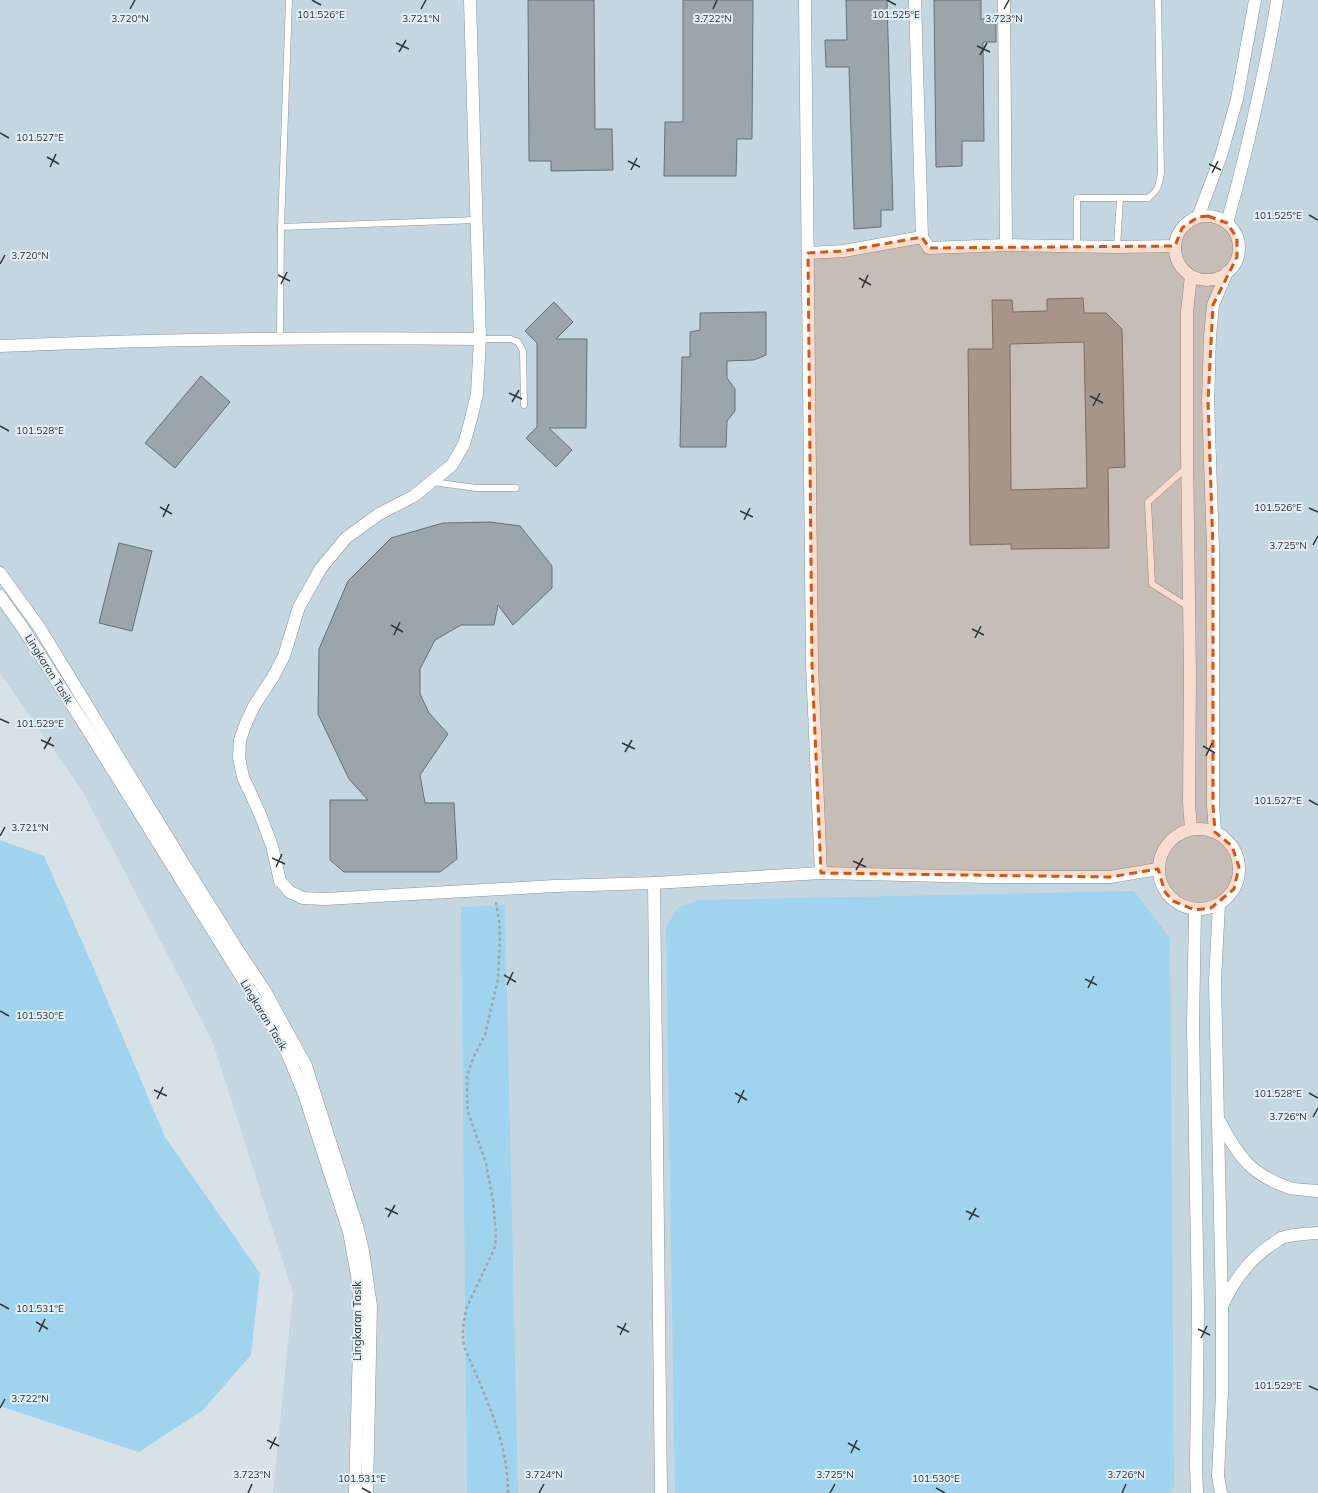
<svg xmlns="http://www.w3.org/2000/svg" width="1318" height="1493" viewBox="0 0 1318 1493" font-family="Mulish,sans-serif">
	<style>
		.built { fill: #c4d7e1 }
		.green { fill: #a0d3ee }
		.building { fill: #9ba6ac; stroke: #657075; fill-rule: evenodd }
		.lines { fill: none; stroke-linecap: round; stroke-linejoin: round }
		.lane-casing { stroke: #8a959b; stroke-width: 7 }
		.street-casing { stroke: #8a959b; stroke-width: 13 }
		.path { stroke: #9ba5a9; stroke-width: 2.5; stroke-dasharray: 3 3; stroke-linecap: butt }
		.lane { stroke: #fff; stroke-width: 6 }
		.street { stroke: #fff; stroke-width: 12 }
		.marked { fill: #d65510; fill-opacity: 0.2; stroke: #d65510; stroke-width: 3; stroke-dasharray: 8 5; stroke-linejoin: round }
		.ticks { fill: none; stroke: #313538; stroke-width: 1.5 }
		.labels { text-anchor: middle; stroke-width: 4; stroke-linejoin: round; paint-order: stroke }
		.street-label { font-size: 11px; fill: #313538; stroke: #e3eff6 }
		.ticks-label { font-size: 10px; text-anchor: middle; fill: #313538; stroke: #e3eff6; stroke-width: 4; stroke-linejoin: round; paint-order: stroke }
	</style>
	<rect width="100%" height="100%" fill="#d6e2e8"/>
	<path class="built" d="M0,0H1318V1493H273L293,1293L212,1040L83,792L0,673Z"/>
	<g class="green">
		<path d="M0,840L44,856L91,962L165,1137L260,1273L251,1355L203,1410L139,1452L0,1406Z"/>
		<path d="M1134,891L1170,938L1174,1486L1170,1493H675L666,928L677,908L699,900Z"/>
		<path d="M505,905L518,1493H467L461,907Z"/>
	</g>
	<g class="building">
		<path d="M528,0H594L595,129H612L613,170L551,171V161H529Z"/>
		<path d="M683,0H753L752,139H737L736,176H664L665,122H683Z"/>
		<path d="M846,0H887L893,210H881V227L854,229L849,67H826L825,40H847Z"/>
		<path d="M934,0H981V19H996V42H983L984,141H962V166L936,167Z"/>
		<path d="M1083,298L1084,313H1106L1122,329L1125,467L1108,468L1109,548L1011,549V544L970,545L968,349H993L992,300H1012L1013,312L1047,311V299ZM1084,342L1087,488L1011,490L1010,344Z"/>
		<path d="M554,302L573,322L556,339H587L586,428H549L572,450L556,467L526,438L537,427V343L525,331Z"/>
		<path d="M766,312V355L754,360L727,361V378L735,389V411L727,421L726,447H680L682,357H690V332L700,330V313Z"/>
		<path d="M201,376L230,402L175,468L145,443Z"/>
		<path d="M490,522L520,526L552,566V588L513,625L498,605L494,625H461L435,640L420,669V694L429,713L448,734L420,775L425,803H454L457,859L440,872H344L330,860V800H368L349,779L318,714L319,649L348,581L391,538L443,523Z"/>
		<path d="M119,543L152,551L132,631L99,623Z"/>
	</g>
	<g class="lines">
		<g class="lane-casing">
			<g id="lane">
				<path d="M281,227L476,220"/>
				<path d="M1077,246V198H1148C1158,191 1159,185 1161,173L1158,0"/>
				<path d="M1117,247L1120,198"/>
				<path d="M280,339L281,227L289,0"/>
				<path d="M480,339H511L518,342L523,351L524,405"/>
				<path d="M1186,468L1148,502L1152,584L1190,608"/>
				<path d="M433,482L476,488H516"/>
			</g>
		</g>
		<g class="street-casing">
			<g id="street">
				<path d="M470,0L480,339L477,394L471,419L464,444L452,465L414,496L379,514L346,538L321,568L299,607L284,656L273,677L254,706L246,723L240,740L239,758L243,777L260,814L272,846L280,881L290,892L303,898L325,899L555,886L654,883L821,873L987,877H1110L1158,869"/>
				<path d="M805,0L812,665L821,873"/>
				<path d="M915,0L922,237"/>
				<path d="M1004,0L1006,245"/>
				<circle cx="1207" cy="248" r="32"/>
				<path d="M1198,217L1221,156L1237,99L1255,0"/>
				<path d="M1227,223C1240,177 1251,131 1261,84C1267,56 1273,28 1277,0"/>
				<path d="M808,253L844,251L922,237L929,248L1006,245L1117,247L1175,246"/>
				<path d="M1191,276L1187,312V449L1190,675L1189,803L1191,829"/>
				<path d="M0,346C160,339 320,337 480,339"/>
				<path d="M0,573L39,627L185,866L237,949L265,991L306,1066L357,1226L363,1251L371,1306L367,1493"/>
				<path d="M0,596L22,627L86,727L269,1021L288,1055L304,1094L349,1232L357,1275L360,1309L355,1493"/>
				<circle cx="1199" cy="869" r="40"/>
				<path d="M1215,832L1213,805V548L1208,401L1210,336L1213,305L1227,272"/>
				<path d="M654,883L661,1493"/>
				<path d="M1219,904L1215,981L1222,1307V1393L1218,1476L1221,1493"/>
				<path d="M1195,910L1193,1026L1198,1308L1196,1466L1197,1493"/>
				<path d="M1220,1122C1238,1156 1251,1175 1290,1188C1299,1190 1309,1190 1318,1191"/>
				<path d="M1223,1304C1234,1280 1249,1260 1271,1245C1274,1243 1278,1240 1281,1238C1293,1234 1306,1234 1318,1233"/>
			</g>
		</g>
		<path class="path" d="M496,902L499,920L500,936L498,979L485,1035L473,1058L467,1077V1095L468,1112L486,1163L493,1201L496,1234L495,1247L467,1307C463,1321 462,1332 464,1346C484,1395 508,1439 508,1493"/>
		<use href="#lane" class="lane"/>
		<use href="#street" class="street"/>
	</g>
	<path class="marked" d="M1208,216L1227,223L1237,238V257L1213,305L1208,401L1213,548V805L1215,832L1232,846L1239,867L1234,889L1211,908L1195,910L1173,901L1165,892L1158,869L1110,877L821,873L812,665L808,253L844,251L922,237L929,248L1175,246L1182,228L1198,217Z"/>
	<path class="ticks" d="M312,0L321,5M887,0L896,5M130,9L135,0M421,9L426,0M713,9L717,0M1004,9L1009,0M396,43L409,49M977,46L990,52M399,52L406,40M980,55L987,43M0,133L9,138M47,157L59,164M628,161L640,167M1209,164L1221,170M50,167L56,154M631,170L637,158M1212,173L1218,161M1309,215L1318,220M0,264L5,255M278,275L290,281M859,278L871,285M281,284L287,272M862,288L868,275M509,393L522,399M1090,396L1103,403M512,402L519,390M1093,406L1100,393M0,426L9,431M160,507L172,514M1309,508L1318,512M740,511L753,517M163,517L169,504M744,520L750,508M1313,545L1318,536M391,625L403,632M972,629L984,635M394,635L400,622M975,638L981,626M0,719L9,723M41,740L54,746M622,743L635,749M1203,746L1215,753M44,749L51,737M625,752L632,740M1206,756L1212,743M1309,800L1318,805M0,836L5,827M272,858L285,864M853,861L866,867M276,867L282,854M856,870L863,858M504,975L516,982M1085,979L1097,985M507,985L513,972M1088,988L1094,976M0,1011L9,1016M154,1090L167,1096M735,1093L747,1100M1309,1093L1318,1098M157,1099L163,1087M738,1103L744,1090M1313,1117L1318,1108M385,1208L398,1214M966,1211L979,1217M388,1217L395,1205M969,1220L976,1208M0,1304L9,1309M36,1322L48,1329M617,1326L629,1332M1198,1329L1210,1335M39,1332L45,1319M620,1335L626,1323M1201,1338L1207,1326M1309,1386L1318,1390M0,1408L5,1399M267,1440L279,1446M848,1443L860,1450M270,1449L276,1437M851,1453L857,1440M362,1488L371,1493M936,1488L945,1493M248,1493L252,1484M539,1493L544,1484M830,1493L835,1484M1122,1493L1126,1484"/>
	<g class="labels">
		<g class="street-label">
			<text transform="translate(49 669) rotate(58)" y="4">Lingkaran Tasik</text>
			<text transform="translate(264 1015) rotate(59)" y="4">Lingkaran Tasik</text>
			<text transform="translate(357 1321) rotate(-90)" y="4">Lingkaran Tasik</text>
		</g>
	</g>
	<g class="ticks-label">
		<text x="321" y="18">101.526°E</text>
		<text x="896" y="18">101.525°E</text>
		<text x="130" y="22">3.720°N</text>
		<text x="421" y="22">3.721°N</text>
		<text x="713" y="22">3.722°N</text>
		<text x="1004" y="22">3.723°N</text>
		<text x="40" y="141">101.527°E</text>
		<text x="1278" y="219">101.525°E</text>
		<text x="30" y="259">3.720°N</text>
		<text x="40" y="434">101.528°E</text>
		<text x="1278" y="511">101.526°E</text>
		<text x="1288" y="549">3.725°N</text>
		<text x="40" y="727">101.529°E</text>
		<text x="1278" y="804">101.527°E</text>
		<text x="30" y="831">3.721°N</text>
		<text x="40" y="1019">101.530°E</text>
		<text x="1278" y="1097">101.528°E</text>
		<text x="1288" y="1120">3.726°N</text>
		<text x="40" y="1312">101.531°E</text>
		<text x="1278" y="1389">101.529°E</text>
		<text x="30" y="1402">3.722°N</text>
		<text x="252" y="1478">3.723°N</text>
		<text x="544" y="1478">3.724°N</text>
		<text x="835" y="1478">3.725°N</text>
		<text x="1126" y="1478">3.726°N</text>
		<text x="362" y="1482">101.531°E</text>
		<text x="936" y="1482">101.530°E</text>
	</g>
</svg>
